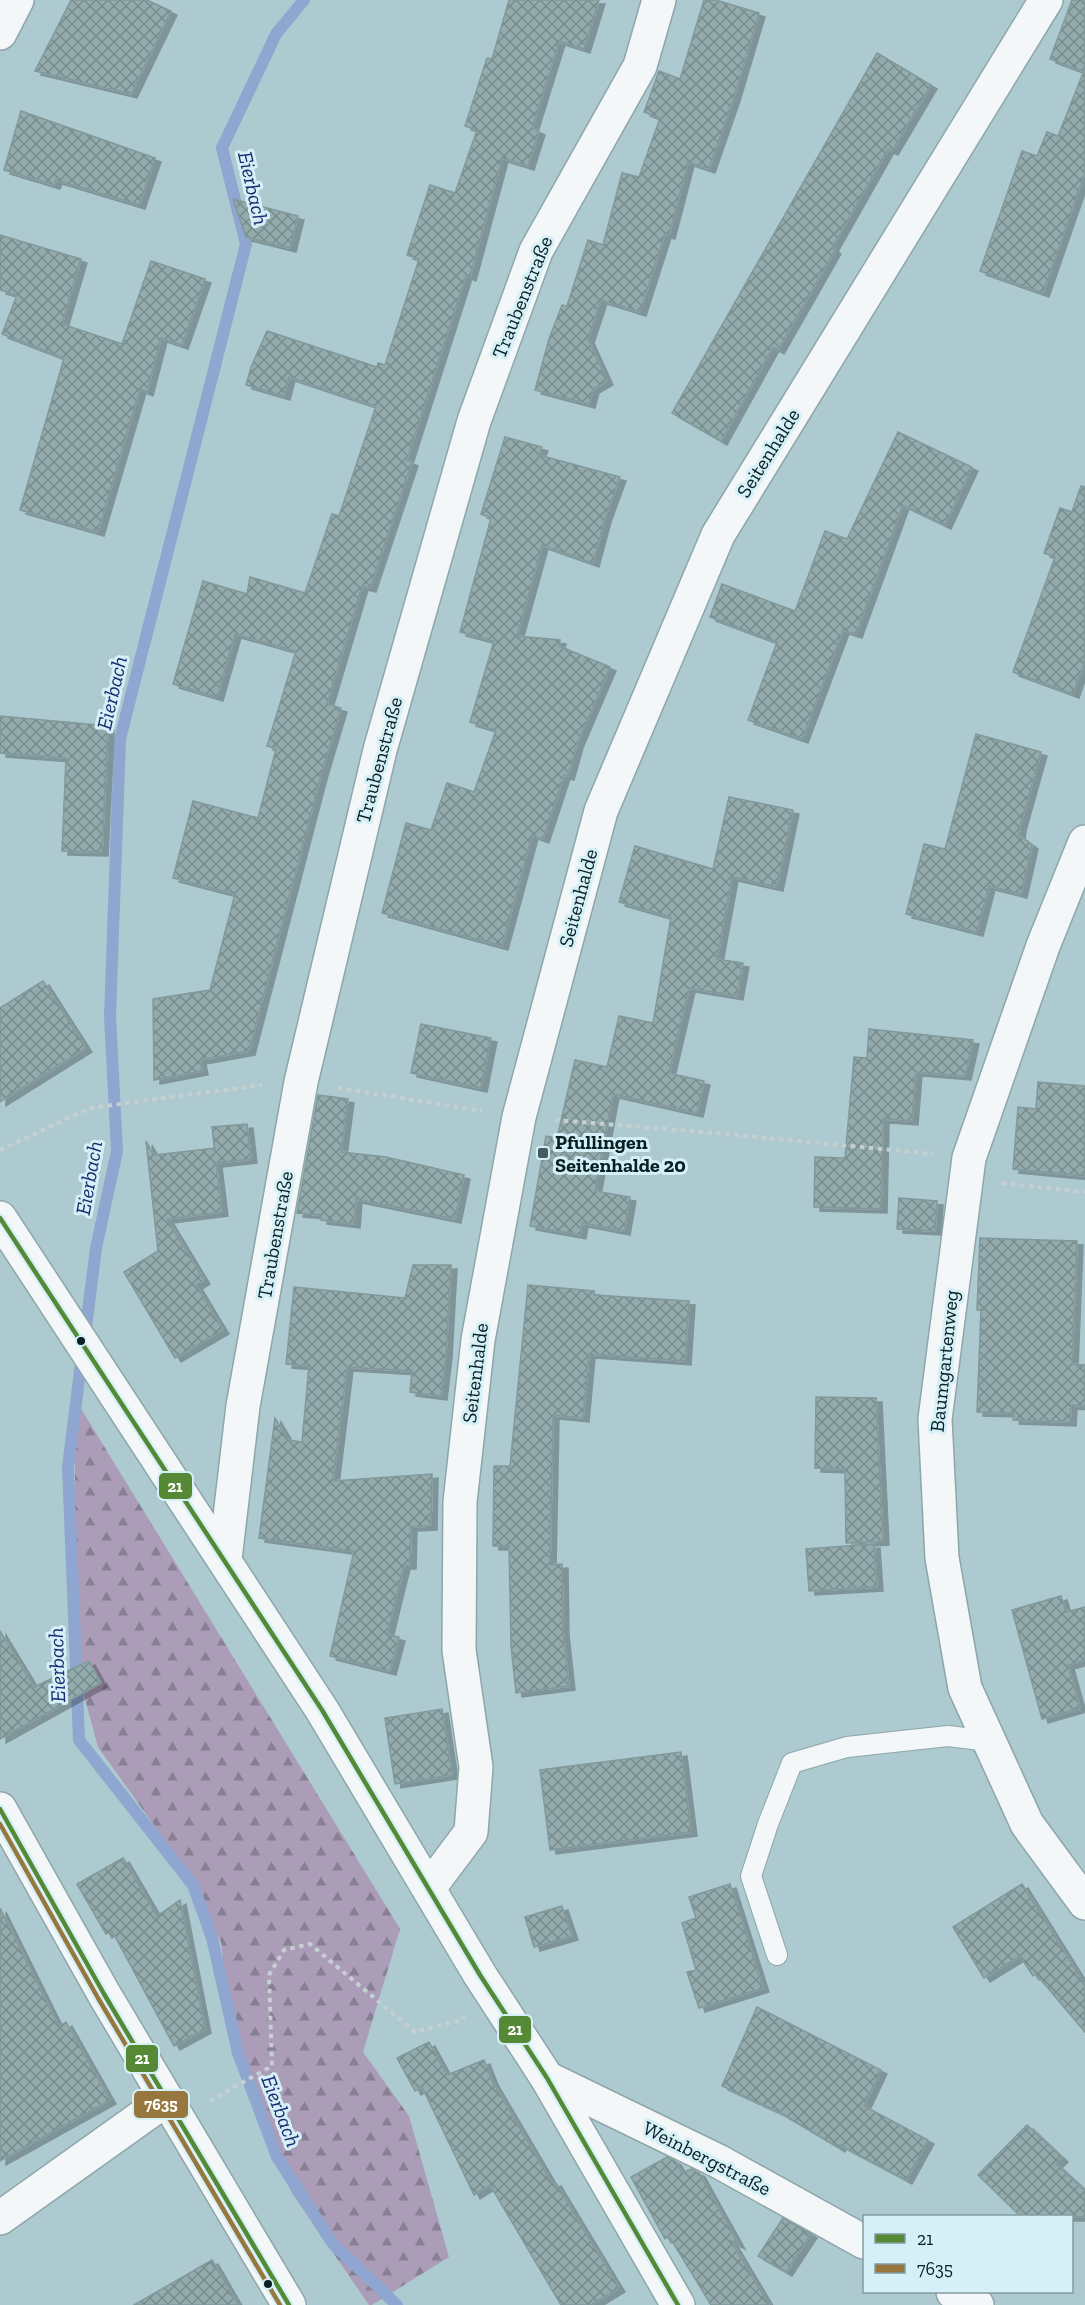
<svg xmlns="http://www.w3.org/2000/svg" width="1085" height="2305" viewBox="0 0 1085 2305" font-family="'Zilla Slab',serif">
	<style>
		.forest { fill: url(#forest-firs) }
		.lines { fill: none; stroke-linecap: round; stroke-linejoin: round }
		.stream { stroke: #8fa6d1; stroke-width: 12 }
		.building { fill: url(#building-cross-hatch); stroke: #81999b; stroke-width: 1.5; filter: url(#shadow) }
		.lane-casing { stroke: #8ea6aa; stroke-width: 22 }
		.street-casing { stroke: #8ea6aa; stroke-width: 36 }
		.secondary-casing { stroke: #8ea6aa; stroke-width: 36 }
		.path { stroke: #c6cfd1; stroke-width: 4; stroke-dasharray: 4.5 4.5; stroke-linecap: butt }
		.lane { stroke: #f3f7f8; stroke-width: 20 }
		.street { stroke: #f3f7f8; stroke-width: 33 }
		.secondary { stroke: #f3f7f8; stroke-width: 33 }
		.bus-1-casing { stroke: #d5f0f6; stroke-width: 9 }
		.bus-2-casing { stroke: #d5f0f6; stroke-width: 9 }
		.bus-1 { stroke: #558936; stroke-width: 4.5 }
		.bus-2 { stroke: #97773d; stroke-width: 4.5 }
		.poi-dot { fill: #415b60; stroke: #d5f0f6; stroke-width: 2 }
		.bus-dot { fill: #081f23; stroke: #d5f0f6; stroke-width: 2 }
		.labels { text-anchor: middle; stroke-width: 6; stroke-linejoin: round; paint-order: stroke }
		.street-label { font-size: 20px; fill: #081f23; stroke: #d5f0f6 }
		.poi-label { font-size: 20px; font-weight: bold; fill: #081f23; stroke: #d5f0f6; text-anchor: start }
		.water-label { font-size: 21px; font-style: italic; fill: #1d286e; stroke: #d5f0f6 }
		.line-badge { stroke: #d5f0f6; stroke-width: 2 }
		.badge-label { font-size: 16px; text-anchor: middle; font-weight: bold; fill: #fff }
	</style>
	<defs>
		<pattern id="forest-firs" width="22" height="20" patternUnits="userSpaceOnUse" patternTransform="scale(1.5)"><rect width="22" height="20" fill="#ab9cb8"/><path d="M5 1l3.5 6h-7zM16 11l3.5 6h-7z" fill="#897f95"/></pattern>
		<pattern id="building-cross-hatch" width="8" height="8" patternUnits="userSpaceOnUse" patternTransform="scale(1.5)"><rect width="8" height="8" fill="#93abad"/><path d="M0 0l8 8M0 8l8-8" fill="none" stroke="#768b8c"/></pattern>
		<filter id="shadow"><feDropShadow dx="6" dy="4" stdDeviation="0" flood-color="#0004"/></filter>
	</defs>
	<rect width="100%" height="100%" fill="#accad0"/>
	<path class="forest" d="M75,1399L400,1929L363,2052L409,2116L449,2257L372,2305H369L292,2193L234,2055L221,1942L156,1828L98,1747L75,1662Z"/>
	<g class="lines">
		<g class="stream">
			<path d="M85,1335L96,1248L117,1151L110,1016L120,739L246,244L222,148L276,34L304,0"/>
			<path d="M82,1355L68,1467L79,1740L193,1885L212,1938L238,2053L277,2157L333,2244L397,2305"/>
		</g>
	</g>
	<g class="building">
		<path d="M71,0H147L171,11L131,94L35,71Z"/>
		<path d="M509,0H599L584,49L559,41L532,128L539,131L528,166L502,158L470,277L466,275L407,460L412,462L370,588L362,586L327,704L341,708L321,775L249,1051L200,1060L202,1071L154,1080L153,999L210,990L235,894L173,878L193,801L258,818L276,749L267,746L296,651L235,634L217,697L173,684L203,581L247,594L250,577L305,593L332,514L339,516L376,406L289,377L284,396L246,385L251,367L267,331L377,367L378,363L385,365L419,259L407,255L430,185L455,193L477,130L465,126L487,58L492,59Z"/>
		<path d="M704,0H716L759,13L734,97L709,169L688,162L669,235L665,234L640,312L601,300L588,339L607,381L593,389L589,404L535,390L549,339L562,305L567,306L588,240L603,245L622,173L639,177L660,118L644,112L659,71L680,79Z"/>
		<path d="M1072,0H1085V72L1050,59Z"/>
		<path d="M877,53L931,85L892,151L888,149L832,248L835,250L778,350L773,347L721,441L672,413Z"/>
		<path d="M1083,73L1085,74V172L1043,293L980,271L1022,151L1037,156L1047,132L1058,136Z"/>
		<path d="M21,111L155,158L139,205L56,180L54,185L4,170Z"/>
		<path d="M233,199L298,216L290,248L246,237Z"/>
		<path d="M0,235L81,259L62,324L122,344L151,261L205,279L182,345L161,338L147,392L140,389L98,532L20,510L64,358L2,334L17,295L0,290Z"/>
		<path d="M898,432L972,467L945,525L903,505L856,634L843,630L802,739L748,720L777,642L710,617L722,584L795,611L825,531L847,539Z"/>
		<path d="M505,437L542,447L539,455L620,477L605,518L593,563L542,545L517,636L560,640L559,646L610,667L577,744L568,776L564,775L543,839L532,835L502,946L382,913L406,823L431,830L447,783L474,792L496,730L470,722L494,641L460,632L491,518L481,514Z"/>
		<path d="M1081,486L1085,487V660L1073,694L1013,672L1055,557L1044,553L1060,508L1072,512Z"/>
		<path d="M0,716L108,726L102,852L62,851L66,758L0,753Z"/>
		<path d="M976,734L1041,752L1020,827L1019,835L1032,845L1021,894L989,886L977,932L906,914L924,844L945,849Z"/>
		<path d="M729,797L793,810L777,887L732,877L717,959L743,963L737,996L689,988L669,1073L704,1081L697,1113L613,1094L595,1191L630,1197L624,1231L582,1223L580,1235L530,1226L546,1136L557,1138L575,1060L607,1067L619,1016L653,1023L671,917L619,902L635,846L713,869Z"/>
		<path d="M43,981L86,1048L0,1102V1008Z"/>
		<path d="M421,1024L491,1038L481,1088L411,1073Z"/>
		<path d="M869,1029L973,1040L965,1076L916,1072L912,1121L883,1119L881,1209L814,1207L815,1157L845,1158L854,1057L867,1058Z"/>
		<path d="M1038,1082L1085,1086V1176L1013,1169L1018,1107L1036,1109Z"/>
		<path d="M318,1095L348,1099L341,1152L386,1157L464,1175L455,1219L356,1199L354,1224L321,1220V1215L297,1213Z"/>
		<path d="M247,1124L251,1159L216,1163L222,1212L167,1219L204,1280L196,1285L223,1330L175,1358L124,1272L158,1251L146,1141L154,1155L215,1148V1155L212,1127Z"/>
		<path d="M899,1198L937,1201L935,1231L897,1229Z"/>
		<path d="M980,1238L1077,1241L1072,1364L1085,1365V1406L1071,1405L1070,1422L1013,1420L1014,1413L977,1412L981,1310H977Z"/>
		<path d="M413,1265H451L446,1354L441,1396L410,1392L412,1371L347,1367L333,1481L432,1474L431,1526L411,1527L410,1565H404L387,1634L399,1637L390,1671L330,1656L354,1551L259,1538L275,1418L288,1440L302,1442L309,1366L286,1364L294,1287L405,1298Z"/>
		<path d="M528,1285L594,1291V1295L689,1301L685,1361L589,1354L583,1418L553,1415L550,1565L562,1564L563,1631L569,1686L516,1693L511,1646L509,1546H493L494,1466H510Z"/>
		<path d="M816,1397L876,1398L883,1541L846,1543L845,1469L815,1468Z"/>
		<path d="M874,1544L877,1587L809,1591L806,1549Z"/>
		<path d="M1061,1596L1066,1612L1085,1607V1660L1068,1665L1080,1708L1042,1719L1012,1610Z"/>
		<path d="M0,1631L34,1687L89,1661L101,1683L0,1739Z"/>
		<path d="M442,1709L452,1775L395,1784L385,1718Z"/>
		<path d="M681,1752L691,1832L550,1850L540,1770Z"/>
		<path d="M123,1858L157,1916L180,1900L205,2029L174,2046L112,1931L106,1934L77,1884Z"/>
		<path d="M730,1884L763,1988L699,2008L687,1972L696,1970L682,1923L696,1918L689,1897Z"/>
		<path d="M1022,1884L1085,1985V2032L1036,1974L1033,1976L1020,1956L984,1978L953,1927Z"/>
		<path d="M562,1906L572,1936L534,1947L525,1917Z"/>
		<path d="M0,1908L59,2027L66,2022L110,2100L0,2161Z"/>
		<path d="M757,2007L881,2070L864,2106L928,2140L906,2180L840,2145L839,2148L779,2112L722,2086Z"/>
		<path d="M429,2042L447,2075L484,2060L492,2081L552,2183L555,2182L619,2288L591,2305H561L490,2185L474,2195L422,2087L415,2091L397,2058Z"/>
		<path d="M1027,2125L1062,2158L1056,2164L1085,2191V2217H1021L978,2175Z"/>
		<path d="M667,2157L675,2161L682,2173L691,2169L699,2173L739,2245L731,2241L769,2305H711L669,2236L665,2239L631,2177Z"/>
		<path d="M783,2218L811,2234L786,2272L758,2256Z"/>
		<path d="M212,2260L238,2305H134Z"/>
	</g>
	<g class="lines">
		<g class="lane-casing">
			<path id="lane" d="M777,1955L751,1876L768,1824L792,1763L847,1747L948,1736L989,1741"/>
		</g>
		<g class="street-casing">
			<g id="street">
				<path d="M1085,842L1043,946L969,1158L935,1419L942,1558L965,1688L1027,1824L1085,1903"/>
				<path d="M225,1559L243,1406L301,1082L380,750L474,421L536,251L640,66L659,0"/>
				<path d="M429,1888L471,1832L476,1767L459,1650L460,1502L478,1340L519,1117L601,811L718,535L1046,0"/>
				<path d="M547,2078L718,2161L864,2242"/>
				<path d="M0,2218L167,2099"/>
				<path d="M953,2292L977,2305"/>
			</g>
		</g>
		<g class="secondary-casing">
			<g id="secondary">
				<path d="M0,33L17,0"/>
				<path d="M0,1218L322,1710L480,1975L547,2078L678,2305"/>
				<path d="M0,1809L104,1994L289,2305"/>
			</g>
		</g>
		<g class="path">
			<path d="M338,1088L482,1111"/>
			<path d="M555,1120L715,1133L933,1154"/>
			<path d="M0,1150L90,1108L262,1085"/>
			<path d="M1002,1183L1085,1192"/>
			<path d="M212,2101L211,2100L272,2066L269,1975L284,1950L310,1944L415,2032L462,2020L464,2016"/>
		</g>
		<use href="#lane" class="lane"/>
		<use href="#street" class="street"/>
		<use href="#secondary" class="secondary"/>
		<g class="bus-1-casing">
			<g id="bus-1">
				<path d="M0,1218L322,1710L480,1975L547,2078L678,2305"/>
				<path d="M0,1809L104,1994L289,2305"/>
			</g>
		</g>
		<g class="bus-2-casing">
			<path id="bus-2" d="M0,1824L98,1998L280,2305"/>
		</g>
		<use href="#bus-1" class="bus-1"/>
		<use href="#bus-2" class="bus-2"/>
	</g>
	<rect class="poi-dot" x="537" y="1147" width="12" height="12" rx="3"/>
	<g class="bus-dot">
		<circle cx="81" cy="1341" r="5"/>
		<circle cx="268" cy="2284" r="5"/>
	</g>
	<g class="labels">
		<g class="street-label">
			<text transform="translate(522 297) rotate(-68)" y="7">Traubenstraße</text>
			<text transform="translate(768 453) rotate(-58)" y="7">Seitenhalde</text>
			<text transform="translate(379 760) rotate(-75)" y="7">Traubenstraße</text>
			<text transform="translate(578 898) rotate(-75)" y="7">Seitenhalde</text>
			<text transform="translate(275 1235) rotate(-80)" y="7">Traubenstraße</text>
			<text transform="translate(944 1361) rotate(-84)" y="7">Baumgartenweg</text>
			<text transform="translate(475 1373) rotate(-83)" y="7">Seitenhalde</text>
			<text transform="translate(707 2158) rotate(27)" y="7">Weinbergstraße</text>
		</g>
		<g class="poi-label">
			<text x="555" y="1149">Pfullingen<tspan x="555" dy="23">Seitenhalde 20</tspan></text>
		</g>
		<g class="water-label">
			<text transform="translate(253 188) rotate(77)" y="7">Eierbach</text>
			<text transform="translate(112 693) rotate(-77)" y="7">Eierbach</text>
			<text transform="translate(89 1178) rotate(-80)" y="7">Eierbach</text>
			<text transform="translate(57 1665) rotate(-92)" y="7">Eierbach</text>
			<text transform="translate(281 2111) rotate(69)" y="7">Eierbach</text>
		</g>
	</g>
	<g class="line-badge">
		<rect x="158" y="1472" width="35" height="28" rx="6" fill="#558936"/>
		<rect x="498" y="2015" width="34" height="29" rx="6" fill="#558936"/>
		<rect x="125" y="2044" width="34" height="29" rx="6" fill="#558936"/>
		<rect x="133" y="2090" width="56" height="29" rx="6" fill="#97773d"/>
	</g>
	<g class="badge-label">
		<text x="175" y="1492">21</text>
		<text x="515" y="2035">21</text>
		<text x="142" y="2064">21</text>
		<text x="161" y="2110">7635</text>
	</g>
	<rect x="863" y="2215" width="210" height="78" fill="#d5f0f6" stroke="#839ca2" stroke-width="1.5"/>
	<rect x="875" y="2234" width="30" height="9" fill="#558936" stroke="#839ca2" stroke-width="1.5"/>
	<text x="917" y="2245" font-size="18" fill="#081f23">21</text>
	<rect x="875" y="2264" width="30" height="9" fill="#97773d" stroke="#839ca2" stroke-width="1.5"/>
	<text x="917" y="2275" font-size="18" fill="#081f23">7635</text>
</svg>
